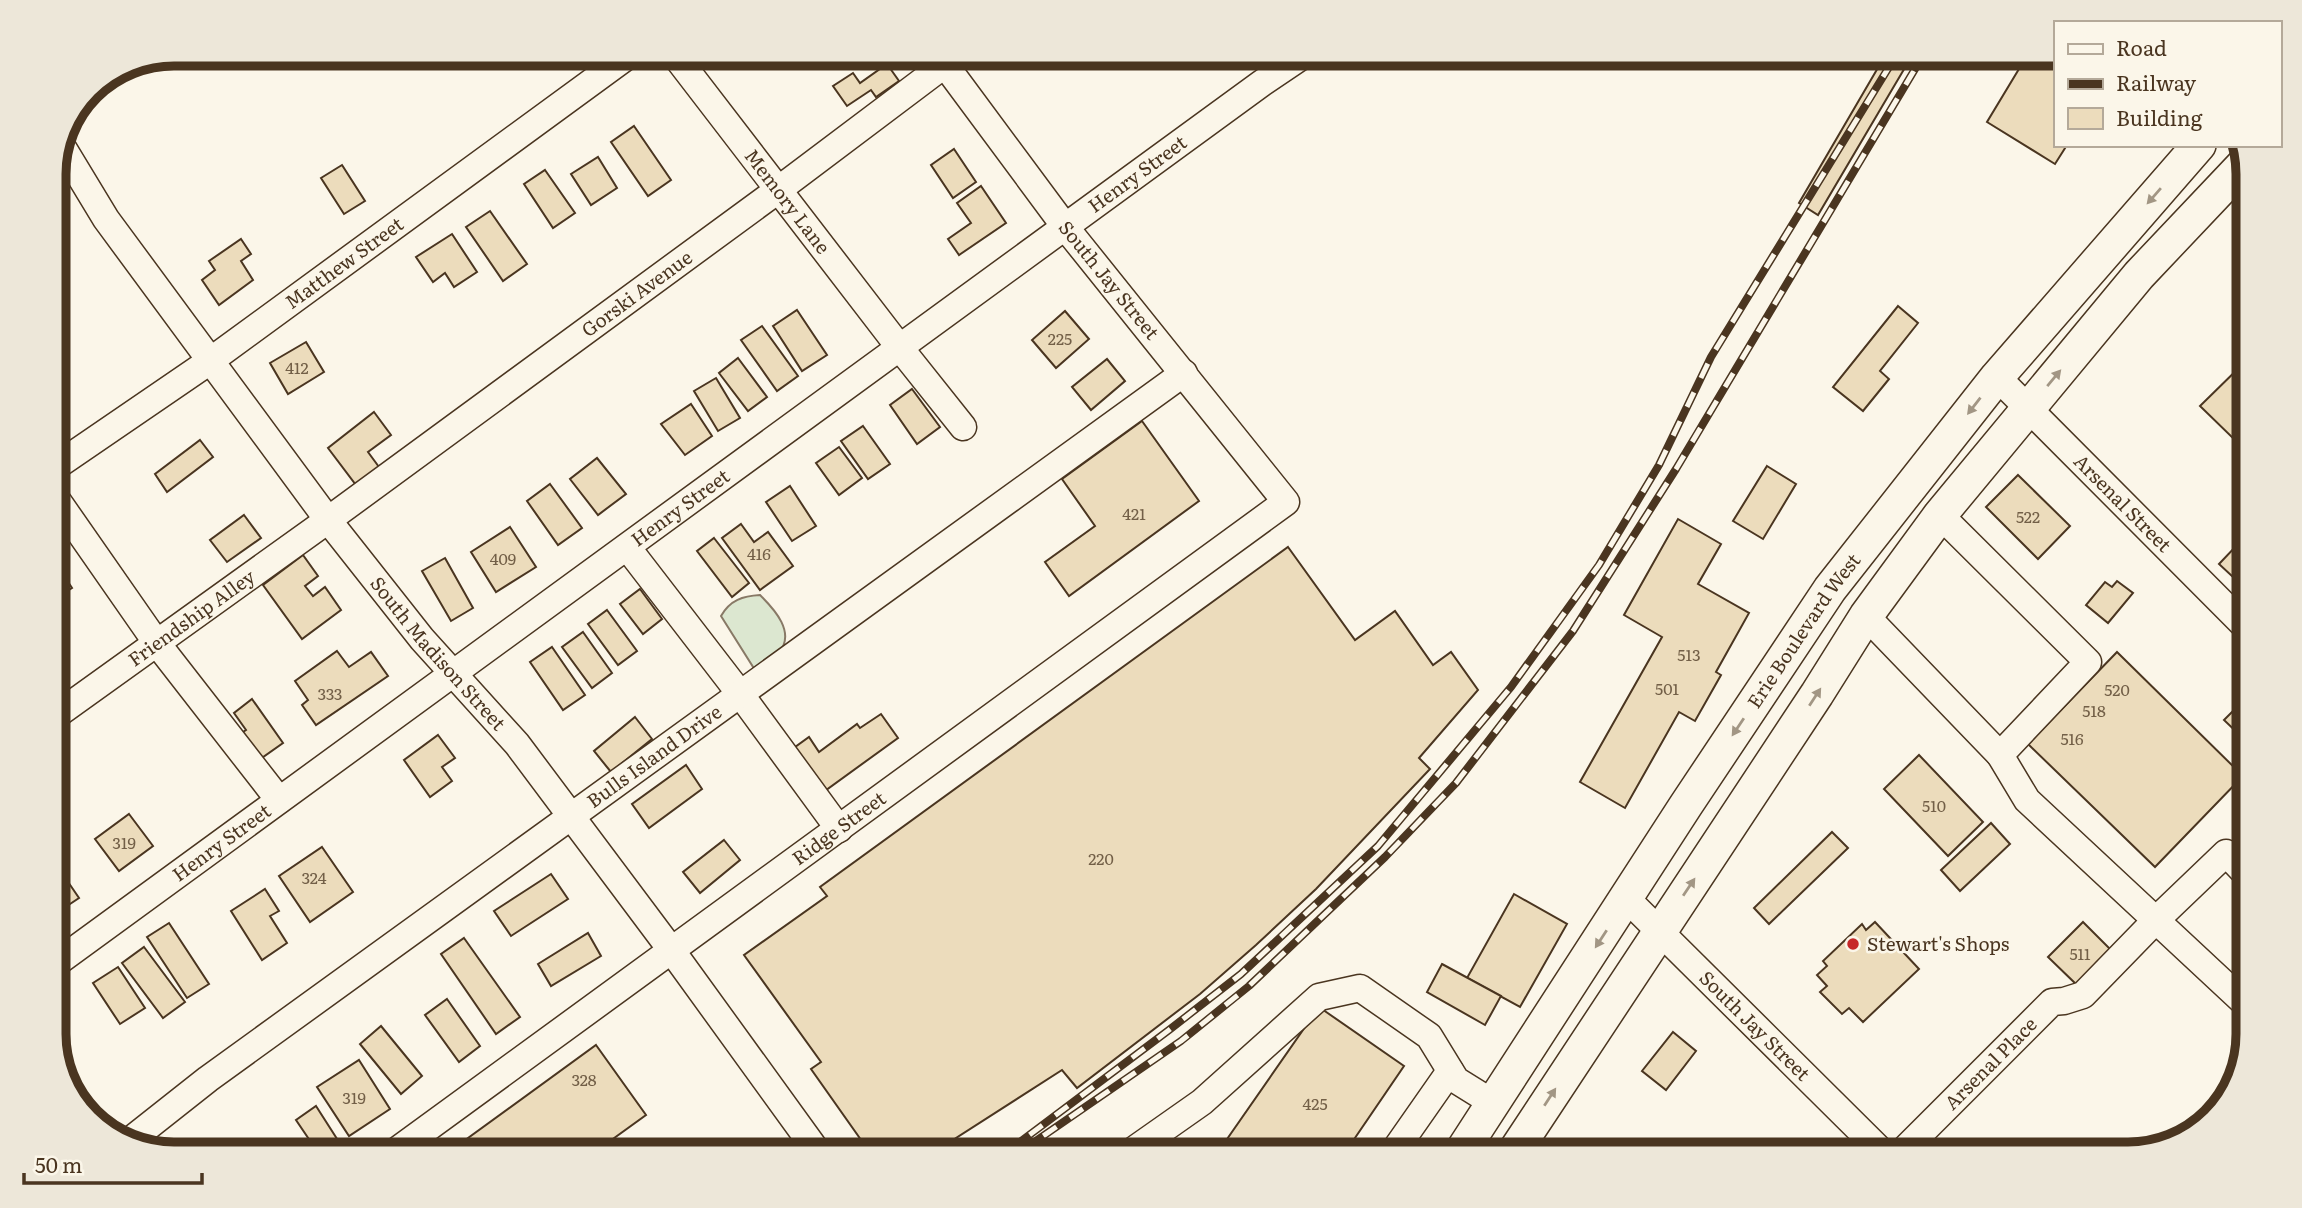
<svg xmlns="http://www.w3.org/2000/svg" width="2302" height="1208" viewBox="0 0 2302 1208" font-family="Literata,serif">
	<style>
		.green { fill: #dce7d0; stroke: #887966; stroke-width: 2 }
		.building { fill: #ecdcbc; stroke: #4a3520; stroke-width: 2 }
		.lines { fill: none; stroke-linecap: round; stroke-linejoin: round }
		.minor-casing { stroke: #4a3520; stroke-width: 29 }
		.major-casing { stroke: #4a3520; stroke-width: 36 }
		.minor { stroke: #fbf6e9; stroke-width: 26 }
		.major { stroke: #fbf6e9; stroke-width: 33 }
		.rail-casing { stroke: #4a3520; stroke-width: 8 }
		.rail { stroke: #fbf6e9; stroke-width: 5; stroke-dasharray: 16; stroke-linecap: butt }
		.oneway { fill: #a29684 }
		.poi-dot { fill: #c62828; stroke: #fbf6e9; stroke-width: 2.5 }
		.labels { text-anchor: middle; stroke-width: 5; stroke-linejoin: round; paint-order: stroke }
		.number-label { font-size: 16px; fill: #725f47 }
		.street-label { font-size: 19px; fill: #4a3520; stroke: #fbf6e9 }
		.poi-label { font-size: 19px; fill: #4a3520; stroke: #fbf6e9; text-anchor: start }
		.rim { fill: none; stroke: #4a3520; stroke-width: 9 }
	</style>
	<rect width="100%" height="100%" fill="#fbf6e9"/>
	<path class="green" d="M760,595C774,609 797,633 778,654C772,660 762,665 755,670L721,616C730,600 743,596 760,595Z"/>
	<g class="building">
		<path d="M1568,54H1593L1578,67Z"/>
		<path d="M1886,54H1913L1818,215L1799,203Z"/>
		<path d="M2028,54H2055V145H2067L2055,164L1987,122Z"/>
		<path d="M887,64L899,81L876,97L871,90L847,106L833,86L853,73L860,83Z"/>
		<path d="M634,126L671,180L648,196L611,142Z"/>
		<path d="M954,149L976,182L953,198L931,165Z"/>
		<path d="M598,157L617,188L591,205L571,174Z"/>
		<path d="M342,165L365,201L344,214L321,178Z"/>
		<path d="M545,170L575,213L553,228L524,184Z"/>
		<path d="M981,186L1006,223L959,255L948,239L971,223L957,203Z"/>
		<path d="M490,211L527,264L503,281L466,227Z"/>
		<path d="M452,234L477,272L454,287L445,273L433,282L416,257Z"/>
		<path d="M241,239L251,254L241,261L253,280L219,305L202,280L215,270L209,261Z"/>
		<path d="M1898,306L1918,323L1880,371L1889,379L1863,411L1833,387Z"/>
		<path d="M797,310L827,355L802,371L773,326Z"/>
		<path d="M1065,311L1089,339L1056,368L1032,340Z"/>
		<path d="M762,326L798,376L777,391L741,340Z"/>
		<path d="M306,342L324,372L288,394L270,363Z"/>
		<path d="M738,358L767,397L748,411L719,373Z"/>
		<path d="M1107,359L1125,381L1091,410L1072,387Z"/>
		<path d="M2248,359V436L2239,444L2200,406Z"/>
		<path d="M716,378L740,418L718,431L694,391Z"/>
		<path d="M912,389L940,427L917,444L890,405Z"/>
		<path d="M691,404L712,436L685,455L661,424Z"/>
		<path d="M374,412L391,435L368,452L379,467L356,485L328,448Z"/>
		<path d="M1142,421L1199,501L1069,596L1045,562L1095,526L1062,479Z"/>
		<path d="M863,426L890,464L868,479L841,441Z"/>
		<path d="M200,440L213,457L167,492L155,474Z"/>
		<path d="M839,447L862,478L839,495L816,463Z"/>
		<path d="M597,458L626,494L598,515L570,479Z"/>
		<path d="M1767,466L1796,484L1763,539L1733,521Z"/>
		<path d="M2018,475L2070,526L2038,559L1986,507Z"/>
		<path d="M550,484L582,528L558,545L527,501Z"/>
		<path d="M790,486L816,526L792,541L766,502Z"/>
		<path d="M244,515L261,538L227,562L210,540Z"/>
		<path d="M1678,519L1721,544L1698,584L1749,613L1716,672L1721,675L1695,721L1679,712L1625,808L1580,782L1662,637L1624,615Z"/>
		<path d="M741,524L754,542L768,532L793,566L760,590L722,538Z"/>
		<path d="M510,527L536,567L496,592L471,552Z"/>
		<path d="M714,538L749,583L732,597L697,551Z"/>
		<path d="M2237,545L2248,554V591L2219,564Z"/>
		<path d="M1288,547L1355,640L1395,611L1433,665L1451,652L1478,690L1419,758L1430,769L1316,889L1256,945L1200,994L1077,1088L1062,1070L931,1154H871L811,1069L821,1062L744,955L827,896L820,887Z"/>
		<path d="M303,555L318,576L305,586L313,596L325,587L341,610L302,639L263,585Z"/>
		<path d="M445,558L473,608L451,621L422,571Z"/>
		<path d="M55,562L72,588L55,599Z"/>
		<path d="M2117,581L2133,593L2108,623L2086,605L2105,582L2112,587Z"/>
		<path d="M640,589L662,619L643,634L620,604Z"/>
		<path d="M607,610L637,651L618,665L588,624Z"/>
		<path d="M583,632L612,673L592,688L562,647Z"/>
		<path d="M552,647L585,695L563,710L530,662Z"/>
		<path d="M337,651L349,667L371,652L388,676L316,725L302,705L308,700L295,681Z"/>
		<path d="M2117,652L2243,776L2155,867L2028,744Z"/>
		<path d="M252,699L283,743L256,762L237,736L246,730L234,713Z"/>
		<path d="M2245,699L2248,702V743L2224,720Z"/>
		<path d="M881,714L898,738L822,793L791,750L809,737L819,752L857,724L860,728Z"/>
		<path d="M635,717L652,739L611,772L594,751Z"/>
		<path d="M438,735L455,758L442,767L452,781L430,797L404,760Z"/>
		<path d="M1919,755L1983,822L1948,856L1884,789Z"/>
		<path d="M686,765L702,789L649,828L632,804Z"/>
		<path d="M129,814L153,846L119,871L95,839Z"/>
		<path d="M1991,823L2010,844L1960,891L1941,870Z"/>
		<path d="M1832,832L1848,848L1769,924L1754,908Z"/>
		<path d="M724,840L740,860L700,893L683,872Z"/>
		<path d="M322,847L353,892L310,922L279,876Z"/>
		<path d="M551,874L568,899L511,936L494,911Z"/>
		<path d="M64,876L79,898L55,914V883Z"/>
		<path d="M265,889L279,911L270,916L287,943L262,960L231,911Z"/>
		<path d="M1514,894L1567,924L1520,1007L1467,978Z"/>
		<path d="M1875,922L1919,969L1863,1022L1849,1008L1842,1014L1820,992L1827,986L1817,975L1827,966L1823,961L1862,924L1866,930Z"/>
		<path d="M2083,922L2112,951L2078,986L2048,957Z"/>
		<path d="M169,923L209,984L187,998L147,937Z"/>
		<path d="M588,933L601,956L551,986L538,964Z"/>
		<path d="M464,938L520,1017L496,1034L441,954Z"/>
		<path d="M144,947L185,1002L163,1018L122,963Z"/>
		<path d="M1442,964L1501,996L1485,1025L1427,992Z"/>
		<path d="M118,967L145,1008L120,1024L93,983Z"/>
		<path d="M447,999L480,1046L459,1062L425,1015Z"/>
		<path d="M1319,1007L1404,1066L1344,1154H1241L1225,1142Z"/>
		<path d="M381,1026L422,1076L401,1094L360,1044Z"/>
		<path d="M1673,1032L1696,1051L1666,1090L1642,1071Z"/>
		<path d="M596,1045L646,1115L592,1154H446Z"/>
		<path d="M359,1060L390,1109L349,1136L317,1087Z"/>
		<path d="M66,1077L79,1098L74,1100Z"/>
		<path d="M316,1106L339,1142L322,1154H319L296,1120Z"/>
	</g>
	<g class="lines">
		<g class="minor-casing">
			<g id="minor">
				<path id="s1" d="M674,54L900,348L963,427"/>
				<path id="s2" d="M63,148L106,219L328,520L422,639L517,744L672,951L819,1154"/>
				<path id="s3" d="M1997,377L2248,629"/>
				<path id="s4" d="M55,467L210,361L630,54"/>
				<path d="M55,497L156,642L279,800"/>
				<path d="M1940,515L2088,662L2000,755L2027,800L2248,1006"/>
				<path d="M627,547L741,695L839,829"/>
				<path d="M1866,616L2000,755"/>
				<path id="s5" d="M55,716L328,520L778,190L944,65"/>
				<path id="s6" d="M1627,899L1884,1154"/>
				<path id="s7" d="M55,964L1262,83L1305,54"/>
				<path id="s8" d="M127,1143L208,1079L1184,373"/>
				<path id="s9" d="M392,1154L1286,502L1066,228L937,54"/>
				<path d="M1128,1154L1202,1102L1319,997L1360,988L1429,1036L1456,1080L1493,1103"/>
				<path d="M1392,1154L1450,1071"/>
				<path id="s10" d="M1900,1154L2052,1002L2064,1001L2083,995L2155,921L2226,853L2248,876"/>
			</g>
		</g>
		<g class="major-casing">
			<g id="major">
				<path id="s11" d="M1460,1154L1686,805L1830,589L1997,377L2199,145"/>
				<path d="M1513,1154L1817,694L1866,616L1940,515L2139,275L2246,162"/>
			</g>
		</g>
		<use href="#minor" class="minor"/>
		<use href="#major" class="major"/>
		<g class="rail-casing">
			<g id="rail">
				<path d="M1004,1154L1169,1030L1241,974L1378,846L1511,687L1599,565L1659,465L1711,357L1897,54"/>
				<path d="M1017,1154L1181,1041L1249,986L1385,857L1456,783L1573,631L1676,469L1924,54"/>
			</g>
		</g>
		<use href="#rail" class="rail"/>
	</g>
	<defs><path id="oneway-solid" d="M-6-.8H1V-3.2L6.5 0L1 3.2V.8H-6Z" transform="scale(1.75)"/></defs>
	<g class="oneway">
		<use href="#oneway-solid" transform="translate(2154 196) rotate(131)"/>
		<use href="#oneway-solid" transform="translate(2054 378) rotate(-50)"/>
		<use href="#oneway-solid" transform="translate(1974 406) rotate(128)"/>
		<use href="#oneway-solid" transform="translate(1815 697) rotate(-57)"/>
		<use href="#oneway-solid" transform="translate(1738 727) rotate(124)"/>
		<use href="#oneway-solid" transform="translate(1689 887) rotate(-56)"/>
		<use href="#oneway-solid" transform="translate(1601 939) rotate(123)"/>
		<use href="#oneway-solid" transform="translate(1550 1097) rotate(-57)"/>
	</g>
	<circle class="poi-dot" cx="1853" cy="944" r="7"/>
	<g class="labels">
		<g class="number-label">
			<text x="1060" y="345">225</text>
			<text x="297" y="374">412</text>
			<text x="1134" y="520">421</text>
			<text x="2028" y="523">522</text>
			<text x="759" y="560">416</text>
			<text x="503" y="565">409</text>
			<text x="1689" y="661">513</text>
			<text x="1667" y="695">501</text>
			<text x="2117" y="696">520</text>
			<text x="330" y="700">333</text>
			<text x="2094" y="717">518</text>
			<text x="2072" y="745">516</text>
			<text x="1934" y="812">510</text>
			<text x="124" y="849">319</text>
			<text x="1101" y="865">220</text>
			<text x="314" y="884">324</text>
			<text x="2080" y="960">511</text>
			<text x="584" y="1086">328</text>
			<text x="354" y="1104">319</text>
			<text x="1315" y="1110">425</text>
		</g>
		<g class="street-label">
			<text dy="7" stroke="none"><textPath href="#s7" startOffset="1340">Henry Street</textPath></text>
			<text dy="7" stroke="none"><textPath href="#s1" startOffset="186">Memory Lane</textPath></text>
			<text dy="7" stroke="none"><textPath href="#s4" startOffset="354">Matthew Street</textPath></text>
			<text transform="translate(1109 280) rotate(51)" y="7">South Jay Street</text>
			<text dy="7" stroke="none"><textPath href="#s5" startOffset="719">Gorski Avenue</textPath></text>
			<text dy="7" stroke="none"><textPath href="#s3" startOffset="178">Arsenal Street</textPath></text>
			<text dy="7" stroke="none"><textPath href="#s7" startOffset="774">Henry Street</textPath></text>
			<text dy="7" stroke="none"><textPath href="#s5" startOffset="168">Friendship Alley</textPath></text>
			<text dy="7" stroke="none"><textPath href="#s11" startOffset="626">Erie Boulevard West</textPath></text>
			<text dy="7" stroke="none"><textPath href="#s2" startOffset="630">South Madison Street</textPath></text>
			<text dy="7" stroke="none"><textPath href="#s8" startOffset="654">Bulls Island Drive</textPath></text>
			<text dy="7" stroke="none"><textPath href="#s9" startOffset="553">Ridge Street</textPath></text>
			<text dy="7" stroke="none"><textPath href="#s7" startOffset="206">Henry Street</textPath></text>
			<text dy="7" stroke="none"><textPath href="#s6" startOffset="180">South Jay Street</textPath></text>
			<text dy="7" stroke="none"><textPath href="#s10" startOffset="128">Arsenal Place</textPath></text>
		</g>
		<g class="poi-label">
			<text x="1867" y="951">Stewart's Shops</text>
		</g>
	</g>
	<path d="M0 0H2302V1208H0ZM174 66H2128A108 108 0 0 1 2236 174V1034A108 108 0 0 1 2128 1142H174A108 108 0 0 1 66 1034V174A108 108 0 0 1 174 66Z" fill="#ede7d9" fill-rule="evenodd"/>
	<path class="rim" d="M174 66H2128A108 108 0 0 1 2236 174V1034A108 108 0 0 1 2128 1142H174A108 108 0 0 1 66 1034V174A108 108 0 0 1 174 66Z"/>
	<rect x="2054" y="21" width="228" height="126" fill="#fbf6e9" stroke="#b4a999" stroke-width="2"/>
	<rect x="2068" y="44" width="35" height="10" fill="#fbf6e9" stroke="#b4a999" stroke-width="2"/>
	<text x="2116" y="56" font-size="21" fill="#4a3520">Road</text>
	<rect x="2068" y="79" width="35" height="10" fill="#4a3520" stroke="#b4a999" stroke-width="2"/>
	<text x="2116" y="91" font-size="21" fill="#4a3520">Railway</text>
	<rect x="2068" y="108" width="35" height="21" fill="#ecdcbc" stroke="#b4a999" stroke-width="2"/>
	<text x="2116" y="126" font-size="21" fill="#4a3520">Building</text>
	<path d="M24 1173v10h178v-10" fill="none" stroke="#4a3520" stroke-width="3.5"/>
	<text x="35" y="1173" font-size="21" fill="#4a3520" stroke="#fbf6e9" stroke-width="5" paint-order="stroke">50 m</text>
</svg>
